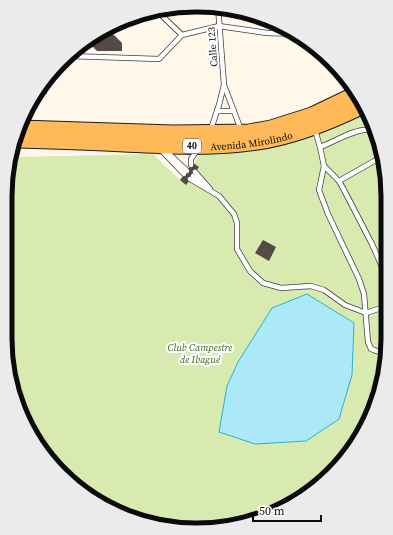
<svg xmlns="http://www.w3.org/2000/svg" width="393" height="535" viewBox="0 0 393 535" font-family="'Source Serif 4',serif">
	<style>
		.green { fill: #d9eab1 }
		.water { fill: #abe9f9; stroke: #2faed3 }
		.building { fill: #544a47 }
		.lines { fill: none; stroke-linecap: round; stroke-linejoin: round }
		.service-casing { stroke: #3e3e3e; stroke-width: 6 }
		.primary-casing { stroke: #1c1c1c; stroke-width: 17 }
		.service { stroke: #fff; stroke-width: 4.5 }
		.primary { stroke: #ffb959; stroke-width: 15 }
		.labels { text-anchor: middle; stroke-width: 4; stroke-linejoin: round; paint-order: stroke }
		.shield { fill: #fff; stroke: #545454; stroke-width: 1 }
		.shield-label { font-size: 9px; font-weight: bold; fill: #0b0b0b }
		.street-label { font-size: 10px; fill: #0b0b0b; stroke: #fff }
		.park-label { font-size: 10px; font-style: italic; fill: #366419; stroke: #fff }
		.rim { fill: none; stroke: #0b0b0b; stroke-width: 5 }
	</style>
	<rect width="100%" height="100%" fill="#fff7e9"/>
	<path class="green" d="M368,113L373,123L386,171L388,351L362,434L313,491L258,520L209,530L159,526L112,510L61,474L31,434L12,388L5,338L11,157L153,154L180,180L202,153L244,152L306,139L330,130Z"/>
	<path class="water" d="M307,294L354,323L352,375L339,419L306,441L255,444L219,432L227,386L238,362L272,308Z"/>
	<g class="building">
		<path d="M109,30L122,43V51H97L87,41Z"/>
		<path d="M60,65L59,77L52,76V74Z"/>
		<path d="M47,79V94L36,93L37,90Z"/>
		<path d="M193,163L199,167L186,185L180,180Z"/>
		<path d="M263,240L276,247L269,261L255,253Z"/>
		<path d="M385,360L383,366L382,371L377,367Z"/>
	</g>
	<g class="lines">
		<g class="service-casing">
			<g id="service">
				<path d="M157,11L182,35"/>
				<path d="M69,56L159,59L182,35L219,26L267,33L296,34"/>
				<path d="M224,85L241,130"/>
				<path d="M217,111H234"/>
				<path d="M211,129L219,105L224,85L218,7"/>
				<path d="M315,130L320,147"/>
				<path d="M380,148L369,130C358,127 332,143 320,147L324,166L319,190L328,214L359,279L364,294L368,342L371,349C377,351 382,354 387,352"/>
				<path d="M160,149L184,174"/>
				<path d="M165,150L187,171"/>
				<path d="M191,165V159L198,149"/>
				<path d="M324,166L339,181L344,190L372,244L387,278"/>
				<path d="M195,172L210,189"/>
				<path d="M193,176L202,183"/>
				<path d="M190,179L219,196L234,214L237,223V249L250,271L263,283L281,288L311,286L324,290L345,305L366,313L387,306"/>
				<path d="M339,181L376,160L380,155V148"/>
			</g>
		</g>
		<g class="primary-casing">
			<g id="primary">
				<path d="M20,128L173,133L249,132L271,128L312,115L356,94"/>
				<path id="s1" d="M15,140C51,141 88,142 124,144C168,146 213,149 257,142C294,137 330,122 363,106"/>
			</g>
		</g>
		<use href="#service" class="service"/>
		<use href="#primary" class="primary"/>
	</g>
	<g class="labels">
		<rect class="shield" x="183" y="139" width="18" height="14" rx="3"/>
		<g class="shield-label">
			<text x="192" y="149">40</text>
		</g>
		<g class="street-label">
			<text transform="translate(212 47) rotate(-94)" y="4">Calle 123</text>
			<text dy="4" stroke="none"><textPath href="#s1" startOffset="237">Avenida Mirolindo</textPath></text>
		</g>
		<g class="park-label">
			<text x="200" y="351">Club Campestre<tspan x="200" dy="12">de Ibagué</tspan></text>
		</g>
	</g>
	<path d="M0 0H393V535H0ZM196 12H197A184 184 0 0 1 381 196V339A184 184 0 0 1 197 523H196A184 184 0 0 1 12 339V196A184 184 0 0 1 196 12Z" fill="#ebebeb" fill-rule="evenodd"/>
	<path class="rim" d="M196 12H197A184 184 0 0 1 381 196V339A184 184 0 0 1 197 523H196A184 184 0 0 1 12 339V196A184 184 0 0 1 196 12Z"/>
	<path d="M253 515v6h68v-6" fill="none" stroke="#0b0b0b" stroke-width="2"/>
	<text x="259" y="515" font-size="12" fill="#0b0b0b" stroke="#ffffff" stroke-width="3" paint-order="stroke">50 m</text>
</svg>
